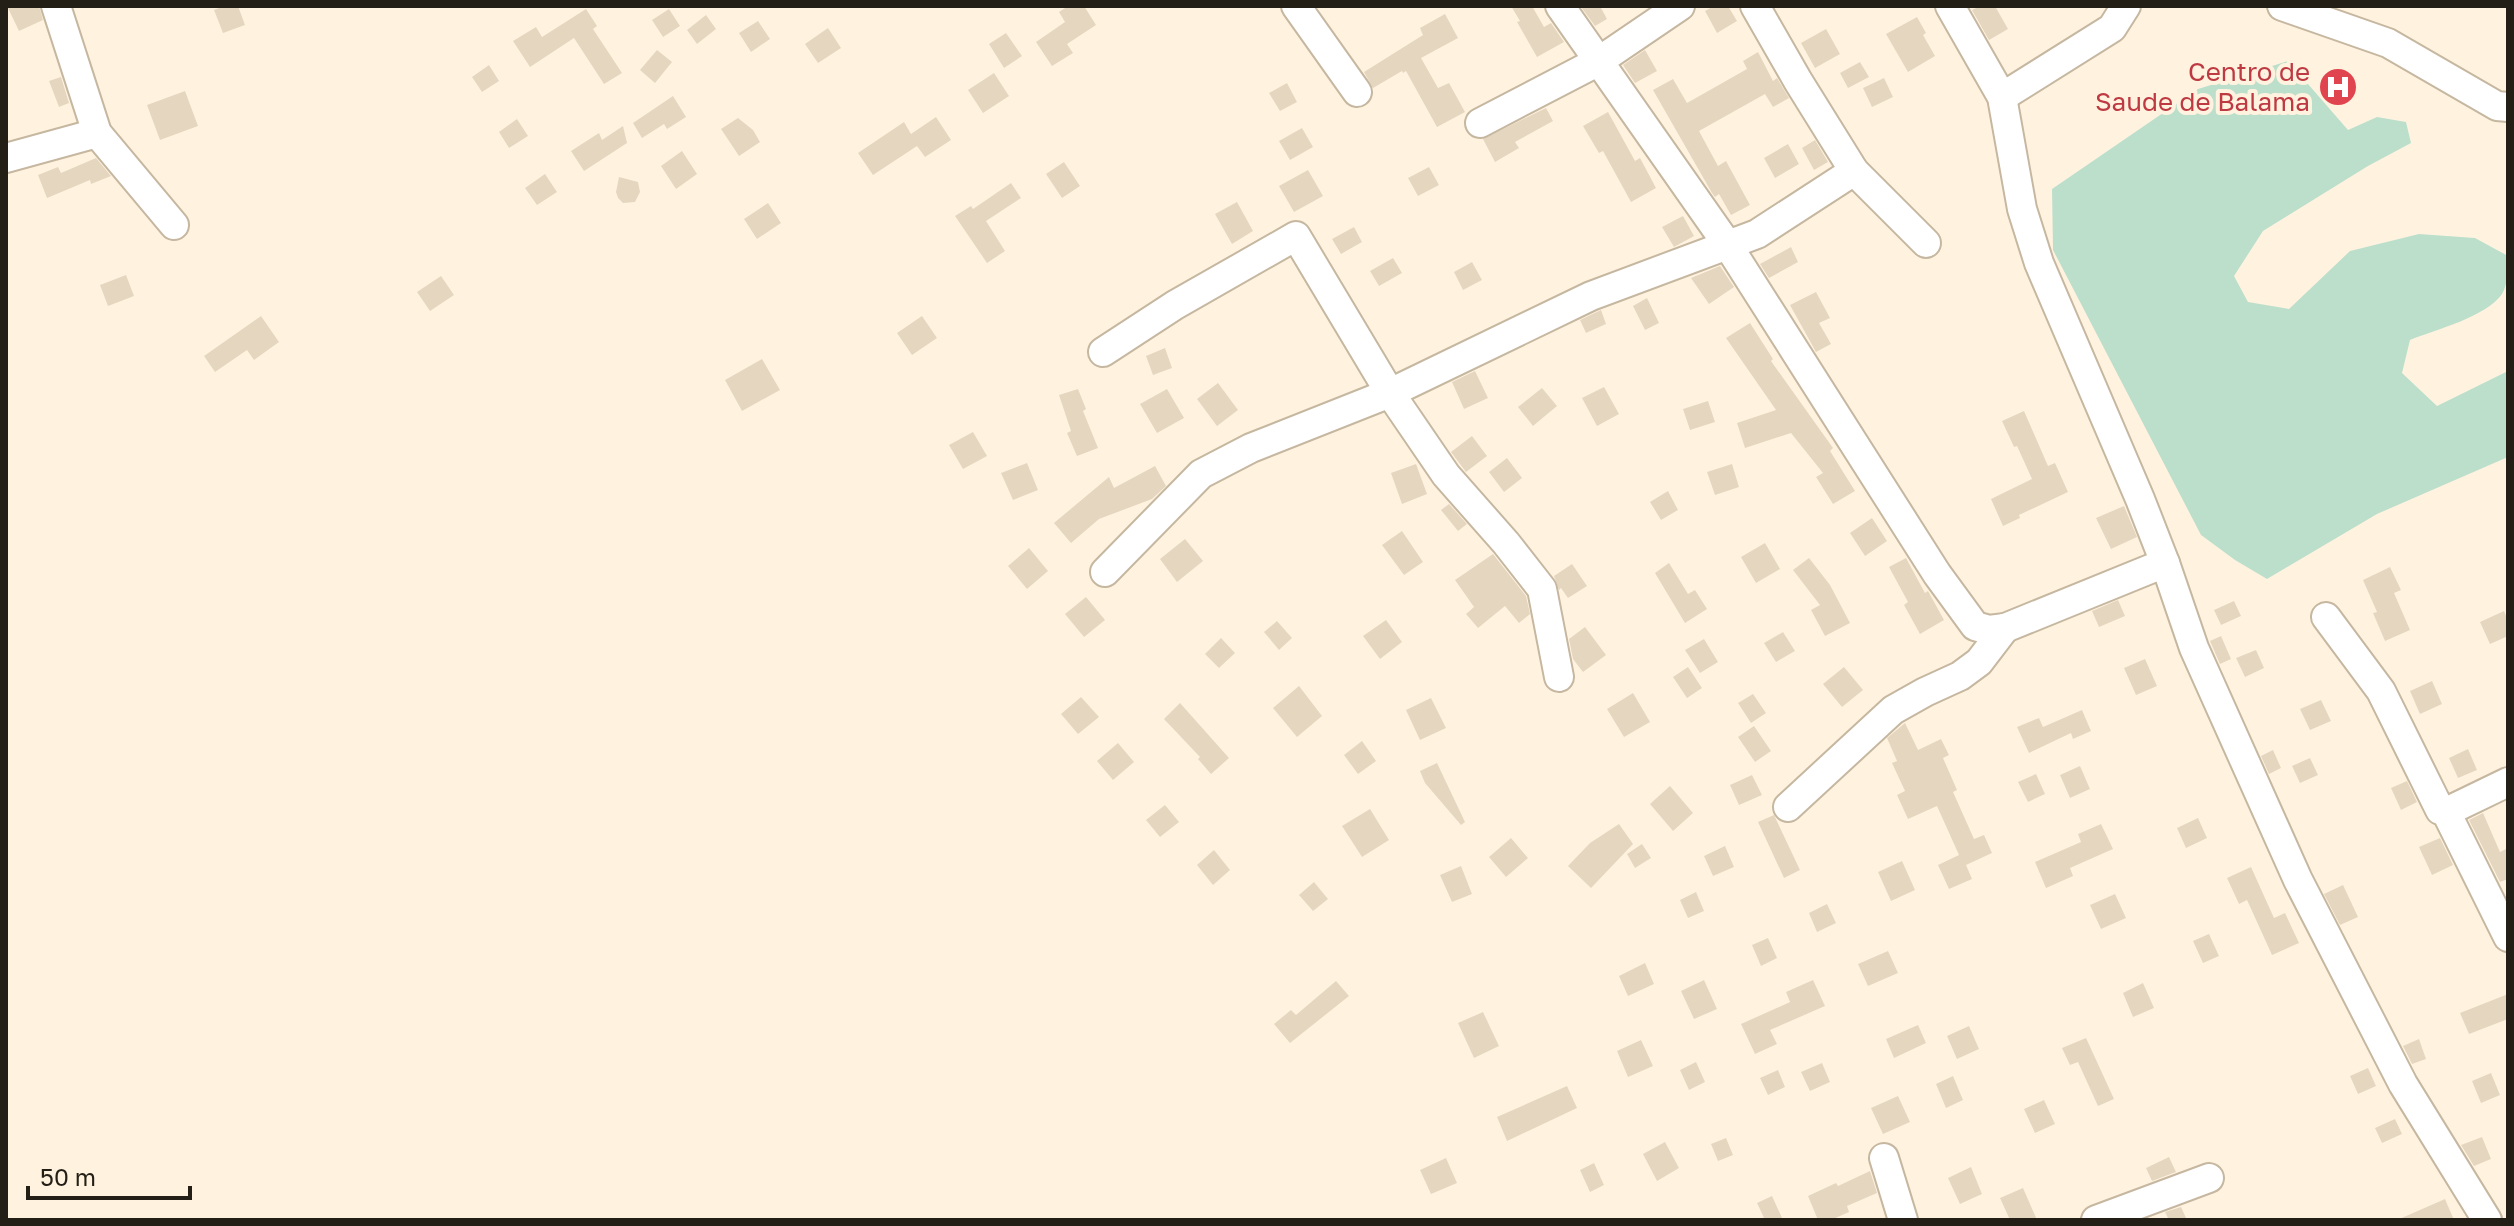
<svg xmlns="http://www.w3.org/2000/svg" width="2514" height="1226" viewBox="0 0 2514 1226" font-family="'Golos Text',sans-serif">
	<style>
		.green { fill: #bcdfcc }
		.building { fill: #e5d6bf }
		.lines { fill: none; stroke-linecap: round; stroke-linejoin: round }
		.minor-casing { stroke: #c6b7a0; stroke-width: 32 }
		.minor { stroke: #fff; stroke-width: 28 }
		.labels { text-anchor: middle; stroke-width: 8; stroke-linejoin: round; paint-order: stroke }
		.health-label { font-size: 26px; fill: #be3a42; stroke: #fff3e0; text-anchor: end }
	</style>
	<rect width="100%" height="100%" fill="#fff3e0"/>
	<path class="green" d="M2288,61L2348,130L2377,117L2406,122L2411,143L2368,166L2263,231L2234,276L2248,302L2289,309L2350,251L2419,234L2475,238L2508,256C2508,267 2508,285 2502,294C2486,317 2435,330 2410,340L2402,373L2437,406L2508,371V457L2377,514L2267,579L2235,560L2201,535L2053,250L2052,189L2198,89Z"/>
	<g class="building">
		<path d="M7,6H39L43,20L19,31Z"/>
		<path d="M224,6H238L245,25L223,33L214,10Z"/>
		<path d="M1068,6H1084L1096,25L1067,44L1073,53L1052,66L1036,42L1065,22L1059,12Z"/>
		<path d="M1511,6H1532L1544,27L1551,23L1564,42L1537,57L1517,22L1520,21Z"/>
		<path d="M1600,6L1607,19L1595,26L1581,7Z"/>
		<path d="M1714,6H1728L1737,21L1717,33L1705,11Z"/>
		<path d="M1980,6H1995L2008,29L1989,40L1972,10Z"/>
		<path d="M586,9L597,26L593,29L622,73L604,84L574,38L530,67L513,41L536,27L542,37Z"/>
		<path d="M669,9L680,26L663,37L652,20Z"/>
		<path d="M1445,14L1458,38L1421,58L1438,88L1449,83L1465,112L1437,127L1406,71L1403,73L1402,71L1373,88L1364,72L1423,35L1420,28Z"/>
		<path d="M706,15L716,29L697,44L687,30Z"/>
		<path d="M1917,17L1926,33L1923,35L1935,56L1908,72L1886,34Z"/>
		<path d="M758,21L770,39L751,52L739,33Z"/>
		<path d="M828,28L841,48L818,63L805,44Z"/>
		<path d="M1826,29L1840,54L1815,68L1801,43Z"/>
		<path d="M1006,33L1022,56L1004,68L989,44Z"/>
		<path d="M657,50L672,62L655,83L640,70Z"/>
		<path d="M1645,50L1657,71L1635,83L1623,65Z"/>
		<path d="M1758,52L1773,81L1777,78L1789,98L1773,107L1765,94L1699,131L1718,166L1726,161L1750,205L1731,215L1719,194L1715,197L1712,193L1653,90L1673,79L1687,103L1747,69L1743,61Z"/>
		<path d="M1860,62L1869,77L1848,88L1840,73Z"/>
		<path d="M489,65L499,81L482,92L472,77Z"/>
		<path d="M994,73L1009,96L983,113L968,90Z"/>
		<path d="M61,77L69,103L59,107L49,81Z"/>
		<path d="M1884,78L1893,97L1872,107L1863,88Z"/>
		<path d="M1287,83L1297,102L1280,111L1269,93Z"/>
		<path d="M185,91L198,126L160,140L147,105Z"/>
		<path d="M673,96L686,117L667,129L664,124L642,138L633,123Z"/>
		<path d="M1546,108L1553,121L1515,142L1519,148L1495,162L1483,139Z"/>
		<path d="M1608,112L1635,161L1640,158L1656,188L1631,202L1603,151L1599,153L1583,126Z"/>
		<path d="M936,117L951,140L925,157L917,146L873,175L858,153L904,122L911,134Z"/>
		<path d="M738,118L753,130L760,142L739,156L721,129Z"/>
		<path d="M517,119L528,136L509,148L499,132Z"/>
		<path d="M623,126L627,143L584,171L571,151L599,133L602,140Z"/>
		<path d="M1302,128L1313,147L1290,160L1279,141Z"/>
		<path d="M1815,140L1828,162L1814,170L1802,148Z"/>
		<path d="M1788,144L1799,164L1775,178L1764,158Z"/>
		<path d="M682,151L697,174L676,189L661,166Z"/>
		<path d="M96,158L111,176L91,184L90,180L47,198L38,175L58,167L61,173Z"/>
		<path d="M1064,162L1080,186L1062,198L1046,174Z"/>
		<path d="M1429,167L1439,185L1418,196L1408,178Z"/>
		<path d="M1308,170L1323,196L1294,212L1279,186Z"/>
		<path d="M545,174L557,192L537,205L525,188Z"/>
		<path d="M619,177L638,182L640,192L635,202L623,203L618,198L616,192Z"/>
		<path d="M1011,183L1021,198L986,221L1005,251L987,263L955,216L971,206L973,209Z"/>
		<path d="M1237,202L1253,231L1232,244L1215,214Z"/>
		<path d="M768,203L781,223L757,239L744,219Z"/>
		<path d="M1683,216L1694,236L1674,247L1662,227Z"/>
		<path d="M1354,227L1362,242L1341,254L1332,239Z"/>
		<path d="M1791,247L1798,262L1769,278L1760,264Z"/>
		<path d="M1393,258L1402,273L1379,286L1370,271Z"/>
		<path d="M1472,262L1482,280L1463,290L1454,272Z"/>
		<path d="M1720,266L1734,287L1709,304L1691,278Z"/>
		<path d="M126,275L134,296L108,306L100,285Z"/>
		<path d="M441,276L454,295L430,311L417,292Z"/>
		<path d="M1816,292L1830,318L1819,323L1831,344L1816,352L1790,305Z"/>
		<path d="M1647,298L1659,323L1645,330L1633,306Z"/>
		<path d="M1601,310L1606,324L1586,333L1580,320Z"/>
		<path d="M261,316L279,342L254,360L247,350L215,372L204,356Z"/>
		<path d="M922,316L937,338L912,355L897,333Z"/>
		<path d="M1750,323L1773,359L1771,361L1833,448L1830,451L1855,491L1833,504L1816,477L1823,473L1791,433L1745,448L1737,423L1776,410L1726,338Z"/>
		<path d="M1165,348L1172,368L1153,375L1146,356Z"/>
		<path d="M762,359L780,390L742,411L725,380Z"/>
		<path d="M1475,371L1488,398L1464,409L1452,382Z"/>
		<path d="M1218,383L1238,410L1217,426L1197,399Z"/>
		<path d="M1604,387L1619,414L1597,426L1582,398Z"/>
		<path d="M1542,388L1557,406L1533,426L1518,407Z"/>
		<path d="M1078,389L1086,409L1083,411L1098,448L1077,456L1067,433L1071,431L1059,395Z"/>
		<path d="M1167,389L1184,418L1157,433L1140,404Z"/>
		<path d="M1708,401L1715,422L1690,430L1683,409Z"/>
		<path d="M2024,411L2048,466L2055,463L2068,492L2019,515L2020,518L2003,526L1991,499L2032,479L2017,446L2014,447L2002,421Z"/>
		<path d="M973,432L987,456L963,469L949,445Z"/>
		<path d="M1472,436L1487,456L1466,472L1451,452Z"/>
		<path d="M1507,458L1522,478L1504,492L1489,472Z"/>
		<path d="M1027,463L1038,490L1013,500L1001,473Z"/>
		<path d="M1416,464L1427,494L1402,504L1391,473Z"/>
		<path d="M1732,464L1739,487L1715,495L1707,472Z"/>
		<path d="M1155,466L1166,486L1152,499L1099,519L1071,543L1054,523L1109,477L1114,488Z"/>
		<path d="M1668,491L1678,510L1661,520L1650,502Z"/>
		<path d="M1449,504L1467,524L1458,531L1441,510Z"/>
		<path d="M2124,506L2137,537L2111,549L2096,518Z"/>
		<path d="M1872,518L1887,541L1865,556L1850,533Z"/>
		<path d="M1402,531L1423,562L1404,575L1382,545Z"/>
		<path d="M1185,539L1203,561L1177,582L1160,559Z"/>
		<path d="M1765,543L1780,569L1756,583L1741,557Z"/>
		<path d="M1029,548L1048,571L1027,589L1008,566Z"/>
		<path d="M1493,554L1526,596L1530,614L1519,623L1505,606L1478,628L1466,614L1474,607L1455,580Z"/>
		<path d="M1809,558L1830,585L1850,623L1825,636L1811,610L1820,605L1793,570Z"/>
		<path d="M1906,558L1925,593L1928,591L1944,620L1920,634L1904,605L1908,602L1889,567Z"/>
		<path d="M1669,563L1688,594L1695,590L1707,609L1685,623L1655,573Z"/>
		<path d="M1572,564L1587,586L1568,598L1561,588L1559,590L1554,576Z"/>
		<path d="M2390,567L2401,590L2394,593L2410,630L2385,641L2373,613L2377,612L2363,580Z"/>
		<path d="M1086,597L1105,620L1084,637L1065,614Z"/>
		<path d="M2118,600L2125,616L2099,627L2092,611Z"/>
		<path d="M2234,601L2241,616L2221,625L2214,610Z"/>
		<path d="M2504,611L2508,621V636L2490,644L2480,622Z"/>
		<path d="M1386,620L1402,642L1380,659L1363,636Z"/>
		<path d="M1277,621L1292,638L1279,650L1264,632Z"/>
		<path d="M1585,627L1606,655L1583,672L1573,659L1569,639Z"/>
		<path d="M1783,632L1795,651L1776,662L1764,643Z"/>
		<path d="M2221,636L2231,659L2220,664L2210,641Z"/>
		<path d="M1221,638L1235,653L1219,668L1205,654Z"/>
		<path d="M1704,639L1718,662L1700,673L1685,650Z"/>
		<path d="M2256,650L2264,668L2245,677L2236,658Z"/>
		<path d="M2145,659L2157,686L2136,695L2124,668Z"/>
		<path d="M1688,667L1702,688L1687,698L1673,677Z"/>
		<path d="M1844,667L1863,690L1842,707L1823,684Z"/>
		<path d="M2432,681L2442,704L2420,714L2410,691Z"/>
		<path d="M1299,686L1322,716L1297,737L1273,708Z"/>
		<path d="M1633,693L1650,722L1624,737L1607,709Z"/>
		<path d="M1753,694L1766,713L1751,723L1738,703Z"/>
		<path d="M1081,697L1099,717L1078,734L1061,714Z"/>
		<path d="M1431,698L1446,728L1420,740L1406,710Z"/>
		<path d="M2321,700L2331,721L2310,730L2300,709Z"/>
		<path d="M1180,703L1229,758L1211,774L1198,759L1200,757L1164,719Z"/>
		<path d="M2082,710L2091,731L2073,739L2071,733L2029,753L2017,727L2039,718L2043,727Z"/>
		<path d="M1905,723L1918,750L1941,739L1949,755L1943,758L1957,790L1953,792L1974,839L1984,835L1992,853L1966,865L1972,879L1949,889L1938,865L1959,855L1937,806L1908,819L1897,795L1905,791L1892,763L1897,761L1887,738Z"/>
		<path d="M1754,726L1771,751L1755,762L1738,737Z"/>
		<path d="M1362,741L1376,761L1358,774L1344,755Z"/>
		<path d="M1118,743L1134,762L1113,780L1097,761Z"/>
		<path d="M2468,749L2477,770L2458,778L2449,758Z"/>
		<path d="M2273,750L2281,768L2269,774L2261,756Z"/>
		<path d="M2310,758L2318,775L2300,783L2292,766Z"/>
		<path d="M1437,763L1465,822L1461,825L1425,783L1420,771Z"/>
		<path d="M2080,766L2090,789L2070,798L2060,775Z"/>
		<path d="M2036,774L2045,794L2028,802L2018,782Z"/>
		<path d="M1752,775L1762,795L1739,805L1730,785Z"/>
		<path d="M2407,781L2417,802L2401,810L2391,788Z"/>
		<path d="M1670,786L1693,813L1673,831L1650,804Z"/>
		<path d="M1165,805L1179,822L1160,837L1146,820Z"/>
		<path d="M1370,809L1389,840L1362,857L1342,826Z"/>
		<path d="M2483,813L2500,852L2508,848V879L2500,882L2469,820Z"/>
		<path d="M1774,815L1800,870L1784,878L1758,822Z"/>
		<path d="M2198,818L2207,838L2186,848L2177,828Z"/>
		<path d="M1619,824L1633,844L1591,888L1568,866L1590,843Z"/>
		<path d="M2101,824L2113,849L2070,868L2073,876L2046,888L2035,862L2081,842L2078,834Z"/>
		<path d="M1511,838L1528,858L1506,877L1489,857Z"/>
		<path d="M2440,838L2453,865L2432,875L2419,847Z"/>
		<path d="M1642,844L1651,858L1635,868L1627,854Z"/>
		<path d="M1725,846L1734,867L1713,876L1704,856Z"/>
		<path d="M1214,850L1230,870L1213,885L1197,865Z"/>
		<path d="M1902,861L1915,890L1891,901L1878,872Z"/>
		<path d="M1461,866L1472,894L1452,902L1440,875Z"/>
		<path d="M2251,867L2274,918L2285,913L2299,943L2272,955L2247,900L2239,904L2227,878Z"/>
		<path d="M1314,882L1328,899L1313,911L1299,895Z"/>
		<path d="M2343,885L2358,917L2340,925L2324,894Z"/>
		<path d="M1696,892L1704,911L1688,918L1680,900Z"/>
		<path d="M2115,894L2126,918L2101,929L2090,905Z"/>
		<path d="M1827,904L1836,923L1817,932L1809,913Z"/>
		<path d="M2209,934L2219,956L2203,963L2193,941Z"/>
		<path d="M1768,938L1777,958L1761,966L1752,945Z"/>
		<path d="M1888,951L1898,973L1868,986L1858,964Z"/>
		<path d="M1645,963L1654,984L1628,996L1619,976Z"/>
		<path d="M1704,980L1717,1009L1694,1019L1681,991Z"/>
		<path d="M1813,980L1825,1006L1770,1030L1777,1044L1755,1054L1741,1024L1790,1002L1786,992Z"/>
		<path d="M1336,981L1349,996L1290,1043L1274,1024L1291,1010L1296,1015Z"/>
		<path d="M2143,983L2154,1008L2133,1017L2123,993Z"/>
		<path d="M2508,994V1019L2469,1034L2460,1013Z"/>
		<path d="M1483,1012L1499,1046L1474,1058L1458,1023Z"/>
		<path d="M1918,1025L1926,1043L1894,1058L1886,1039Z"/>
		<path d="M1969,1026L1979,1049L1957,1059L1947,1036Z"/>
		<path d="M2086,1038L2114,1099L2098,1106L2078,1062L2070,1065L2062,1048Z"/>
		<path d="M2419,1039L2426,1059L2412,1064L2403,1046Z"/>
		<path d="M1641,1040L1653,1066L1628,1077L1617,1051Z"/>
		<path d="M1696,1062L1705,1082L1689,1090L1680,1070Z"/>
		<path d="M1822,1063L1830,1082L1810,1091L1801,1072Z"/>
		<path d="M2368,1068L2376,1086L2358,1094L2350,1076Z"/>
		<path d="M1778,1070L1785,1087L1768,1095L1760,1078Z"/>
		<path d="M2491,1073L2500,1095L2481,1103L2472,1081Z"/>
		<path d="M1953,1076L1963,1100L1946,1108L1936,1084Z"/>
		<path d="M1567,1086L1577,1108L1507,1141L1497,1117Z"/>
		<path d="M1898,1096L1910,1122L1883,1134L1871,1108Z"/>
		<path d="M2044,1100L2055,1124L2035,1133L2024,1109Z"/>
		<path d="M2395,1119L2402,1134L2382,1143L2375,1128Z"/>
		<path d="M2482,1137L2491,1159L2474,1166L2461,1145Z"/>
		<path d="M1726,1138L1733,1155L1718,1161L1711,1144Z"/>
		<path d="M1665,1142L1679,1168L1657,1181L1643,1154Z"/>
		<path d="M2169,1157L2176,1172L2152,1181L2146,1168Z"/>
		<path d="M1446,1158L1457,1183L1431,1194L1420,1170Z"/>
		<path d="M1594,1163L1604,1185L1590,1192L1580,1170Z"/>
		<path d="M1971,1167L1982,1194L1960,1204L1948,1178Z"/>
		<path d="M1870,1171L1877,1193L1847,1206L1849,1212L1831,1220H1818L1808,1196L1836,1183L1838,1186Z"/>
		<path d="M2023,1188L2037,1220H2010L2000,1198Z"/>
		<path d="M1772,1196L1783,1220H1765L1757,1203Z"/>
		<path d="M2445,1199L2454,1220H2397Z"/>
		<path d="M2181,1207L2187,1220H2169L2165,1212Z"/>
	</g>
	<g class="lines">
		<g class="minor-casing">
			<g id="minor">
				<path d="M56,6L97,133L174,225"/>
				<path d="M1296,6L1357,92"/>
				<path d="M1560,6L1727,244L1937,574L1975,626L1989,630L2005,628L2165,563"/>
				<path d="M1755,6L1798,81L1854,171L1926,243"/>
				<path d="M1950,6L2002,97L2022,209L2039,263L2140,499L2165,563L2194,648L2298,880L2403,1084L2487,1220"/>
				<path d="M2282,6L2388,43L2497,106L2508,107"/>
				<path d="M2002,97L2112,28L2126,6"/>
				<path d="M1480,123L1599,61L1680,6"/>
				<path d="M6,158L97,133"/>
				<path d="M1103,352L1175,305L1296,236L1390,393L1446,475L1506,543L1542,589L1559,677"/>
				<path d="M1105,572L1201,474L1251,448L1390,393L1591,296L1757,234L1854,171"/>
				<path d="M2326,617L2381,691L2440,810L2446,812L2508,937"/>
				<path d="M1788,807L1893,710L1925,692L1960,676L1979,662L2005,628"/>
				<path d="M2446,812L2508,782"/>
				<path d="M1884,1158L1903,1220"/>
				<path d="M2096,1220L2209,1178"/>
			</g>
		</g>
		<use href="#minor" class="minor"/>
	</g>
	<defs>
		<g id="hospital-disc" transform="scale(2)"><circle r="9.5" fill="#e0444e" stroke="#fff3e0"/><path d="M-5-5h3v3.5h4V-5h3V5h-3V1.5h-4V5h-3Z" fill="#fff"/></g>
	</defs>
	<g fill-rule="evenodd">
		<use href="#hospital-disc" x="2338" y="87"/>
	</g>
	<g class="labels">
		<g class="health-label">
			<text x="2310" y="81">Centro de<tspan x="2310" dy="30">Saude de Balama</tspan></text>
		</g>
	</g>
	<rect width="2514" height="1226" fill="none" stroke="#241f16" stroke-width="16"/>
	<path d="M28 1186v12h162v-12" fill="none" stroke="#241f16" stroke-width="4"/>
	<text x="40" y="1186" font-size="24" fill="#241f16" stroke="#fff3e0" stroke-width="6" paint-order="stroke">50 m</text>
</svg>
